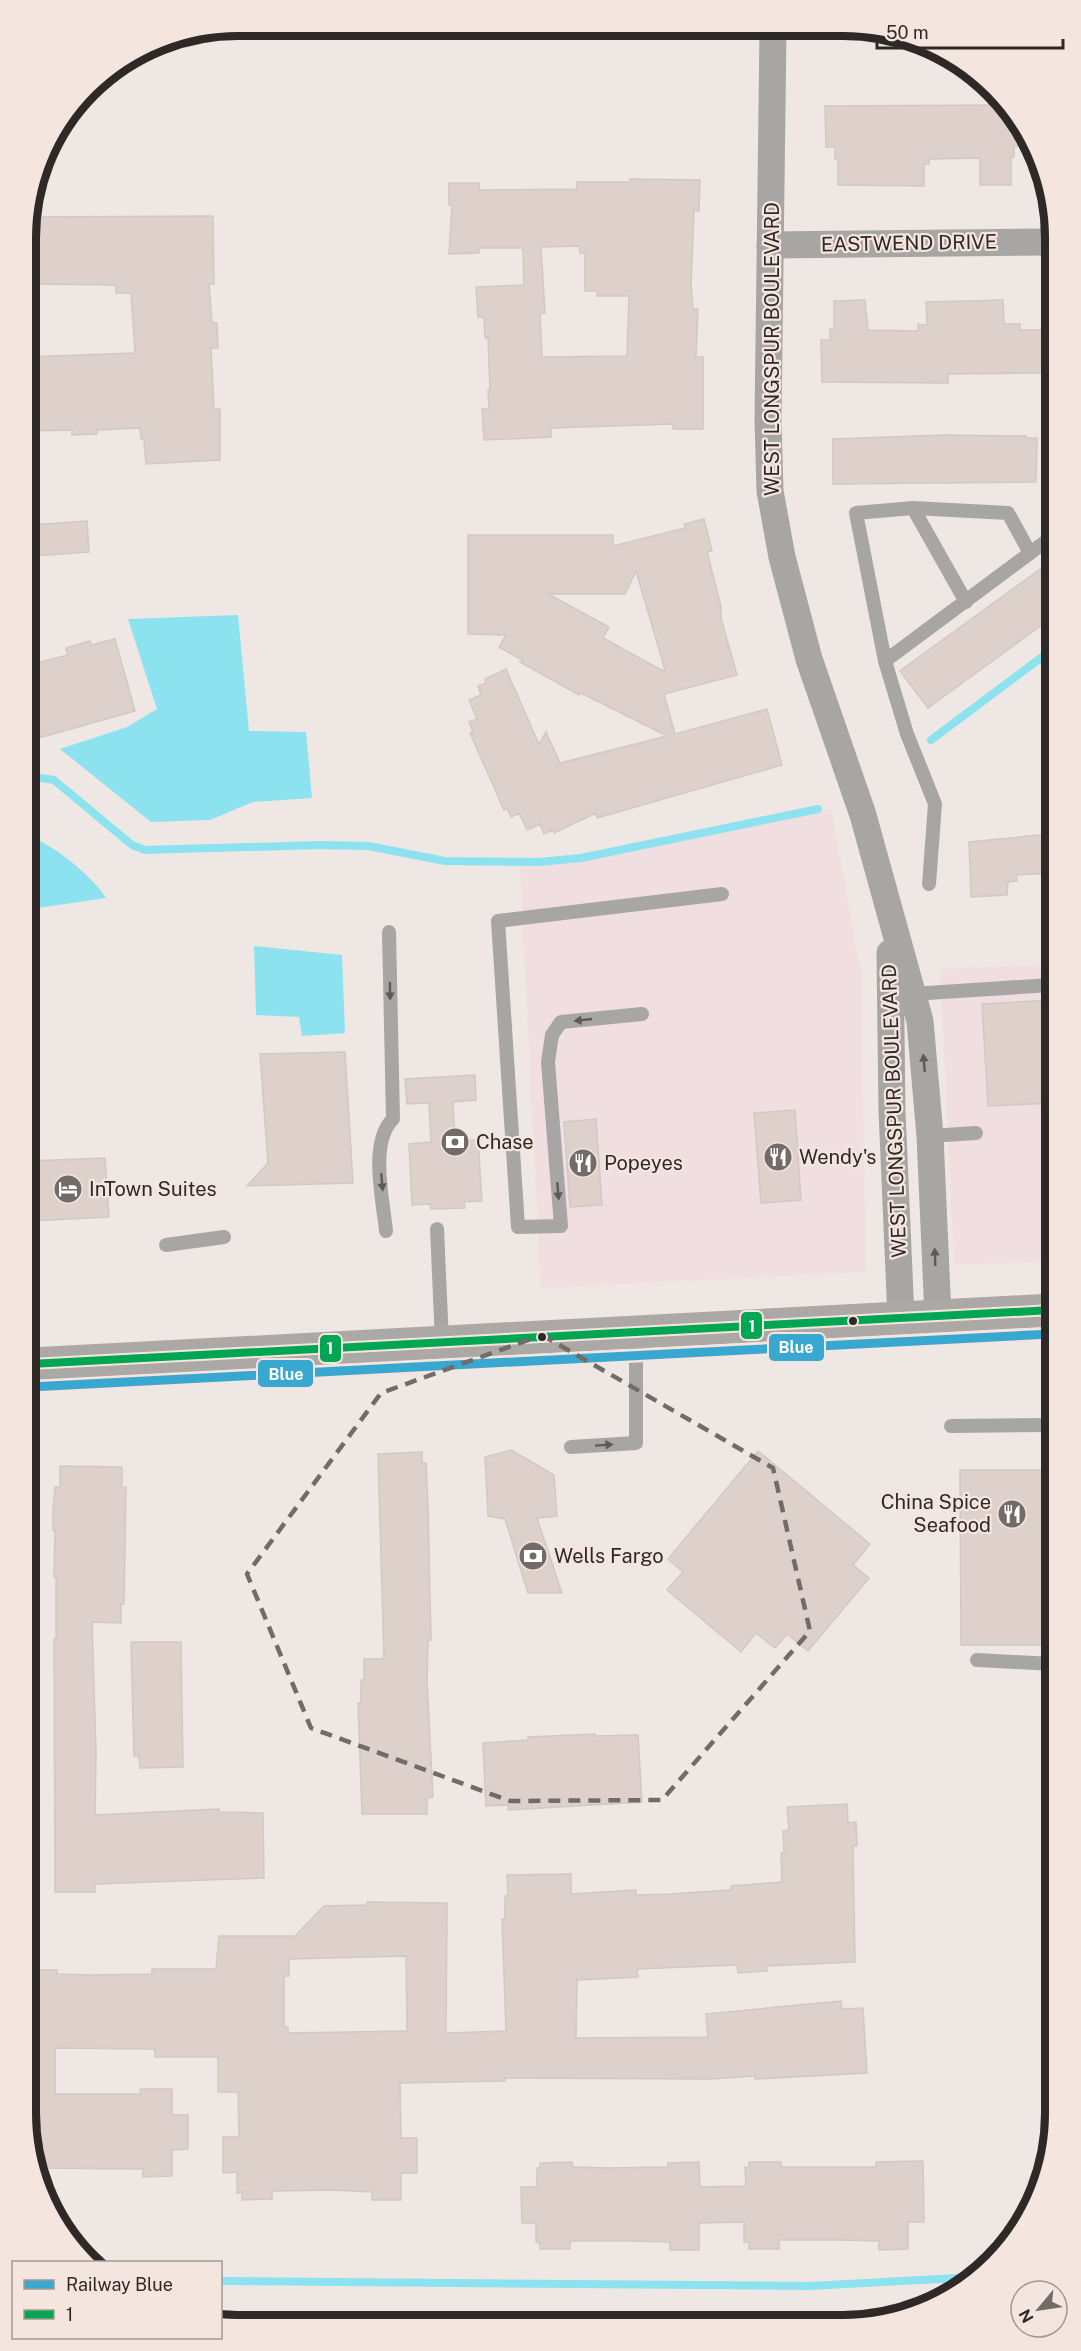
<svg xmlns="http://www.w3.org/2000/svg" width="1081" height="2351" viewBox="0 0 1081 2351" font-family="'Public Sans',sans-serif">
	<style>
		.commercial { fill: #f0dee1 }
		.water { fill: #8de2ef }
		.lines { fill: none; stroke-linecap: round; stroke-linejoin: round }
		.stream { stroke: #8de2ef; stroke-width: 8 }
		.building { fill: #ded0cb; stroke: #d0c9c6; stroke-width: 1.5; fill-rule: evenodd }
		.lane { stroke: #a8a6a4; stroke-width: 14 }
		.street { stroke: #a8a6a4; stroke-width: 27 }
		.primary { stroke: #aca8a6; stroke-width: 33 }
		.bus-1-casing { stroke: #f4e5df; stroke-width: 12 }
		.bus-1 { stroke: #00a651; stroke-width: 8 }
		.rail-1-casing { stroke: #f4e5df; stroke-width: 14 }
		.rail-1 { stroke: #39a8d1; stroke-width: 9 }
		.oneway { fill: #5f5a58 }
		.marked { fill: none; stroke: #726b68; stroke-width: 4.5; stroke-dasharray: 12 8; stroke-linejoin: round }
		.bus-dot { fill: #2e2826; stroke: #f4e5df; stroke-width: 2 }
		.labels { text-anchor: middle; stroke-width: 4.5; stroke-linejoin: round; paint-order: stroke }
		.street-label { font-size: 20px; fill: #2e2826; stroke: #f4e5df }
		.poi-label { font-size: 20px; fill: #2e2826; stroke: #f4e5df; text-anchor: start }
		.rim { fill: none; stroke: #2e2826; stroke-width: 8 }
		.line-badge { stroke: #f4e5df; stroke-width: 2 }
		.badge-label { font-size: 16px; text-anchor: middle; font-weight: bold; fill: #fff }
	</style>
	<rect width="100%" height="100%" fill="#efe7e4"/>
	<g class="commercial">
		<path d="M831,809L861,975L866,1272L541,1288L520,866Z"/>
		<path d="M1051,964L1052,1261L954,1265L940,969Z"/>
	</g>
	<g class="water">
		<path d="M238,615L249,731L306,732L312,798L253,802L210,820L151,822L60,749L127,727L157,709L128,619Z"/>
		<path d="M28,836C53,844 92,876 106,898L38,908L28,905Z"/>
		<path d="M254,946L342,955L345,1033L302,1036L299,1017L256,1015Z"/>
	</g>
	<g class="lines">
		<g class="stream">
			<path d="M931,740L1050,651"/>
			<path d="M28,776L54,780L132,845L145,850L321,845L368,846L445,861L539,862L581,858L818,809"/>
			<path d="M220,2281L810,2286L976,2277"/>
		</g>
	</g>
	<g class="building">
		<path d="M1006,105L1020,120L1031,145L1014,146V157H1011V185H980V158L929,159V164H924V186L838,185V159H835V147H826L825,106Z"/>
		<path d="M630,179L700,180L699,211L694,210L691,284L693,309H698L696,357H703V429H673V424L551,428V437L484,440L482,409H489L488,390H490L488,338H485L484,317H478L476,287L524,285L523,248H479V253L449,254L452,205H449V183H479V190L577,189V182H630ZM579,246L580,253H585V291H597V296H629L627,356L542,357L540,314L545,313L541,247Z"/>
		<path d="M213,216L214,284H209L212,323H217L218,348H211L214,409H220V460L146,464L144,439H141L140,428L97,430V434L72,435V430L27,431L26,357L135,353L131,293H116V285L30,284L29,217Z"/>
		<path d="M865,300L868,330L918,331V324L927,325L926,302L1003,300L1004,324H1020V330H1049V373L948,374V383L822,382L821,340H830V329L834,330V301Z"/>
		<path d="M944,435L1026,436V438H1037L1036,482L833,484V439Z"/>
		<path d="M704,519L712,551L707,552L721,606V618L737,675L664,694L675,734L767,709L782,765L597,818L596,813L554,833L553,830L544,834L540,824L527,830L519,813L511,817L507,808L504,810L470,733L473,732L469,722L477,719L469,700L481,695L478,686L486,683L485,679L506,669L538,742L539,744L546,732L560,763L667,736L589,697L580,693L579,695L520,662L524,661L499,647L506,635L468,634V535H613V546L685,528L684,524ZM636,571L663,663L665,672L603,638L609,627L548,594H625Z"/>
		<path d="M87,521L89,552L34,556L32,525Z"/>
		<path d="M1050,562V619L928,708L900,671Z"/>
		<path d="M115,639L135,711L28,741V665L68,655L66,648L90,641L91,645Z"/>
		<path d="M1050,834L1051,873L1016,875L1017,881L1008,882L1007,895L971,897L969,842Z"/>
		<path d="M1051,1000V1103L988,1106L982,1004Z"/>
		<path d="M345,1052L353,1183L247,1186L268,1163L260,1054Z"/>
		<path d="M475,1075L476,1100L453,1102L455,1141L478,1140L482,1201L464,1202L465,1208L431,1209L430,1204L412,1205L409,1144L431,1142L429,1103L407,1104L405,1079Z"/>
		<path d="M795,1110L801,1200L761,1203L754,1113Z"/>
		<path d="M596,1119L602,1205L570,1207L564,1122Z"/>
		<path d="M105,1158L109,1217L29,1221V1161Z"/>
		<path d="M511,1450L554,1475L557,1516L537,1518L562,1593H528L505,1519L488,1516L485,1457Z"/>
		<path d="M758,1451L870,1544L853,1565L869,1578L808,1651L787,1634L775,1648L756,1633L741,1652L667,1590L683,1572L668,1559Z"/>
		<path d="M422,1452V1463H426L428,1507L431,1640L428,1641L427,1680L433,1797L427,1798V1814H362L358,1703H361V1680H364V1659H384L378,1454Z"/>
		<path d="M60,1466L122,1467V1488L126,1487L124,1604H121V1623L92,1622L96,1752L95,1815L219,1809V1812L263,1813L264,1878L95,1884V1892H55L54,1639H56V1577H54L55,1530H53V1509L55,1487H60Z"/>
		<path d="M960,1470H1053V1579H1049V1645H961Z"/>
		<path d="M131,1642H181L183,1767L140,1768L139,1756H134Z"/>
		<path d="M595,1734V1736L638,1735L642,1802L508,1810V1805L486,1806L483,1743L528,1740V1737Z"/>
		<path d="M847,1804L848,1823L856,1822L857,1846H853L855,1962L766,1966L767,1971L738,1973L737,1965L637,1969L638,1977L577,1980L576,2038L708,2037L706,2014L841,2001L842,2009L863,2008L867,2073L755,2079V2076L711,2079L505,2078V2081L400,2083L401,2138H417V2173H401V2200H372V2192L333,2190L272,2191V2199L242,2200V2192L237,2193V2172L223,2173V2137H239L238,2092H218V2057H155V2049L55,2048V2094H141L140,2089H172V2115H188V2149L172,2150V2176L143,2177V2169L33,2168L32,1970H57V1974L91,1975L152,1974V1969H216L219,1936H295L324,1906L367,1905V1902L447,1903L446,2033L506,2031L502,1919H505V1896H508L507,1875L571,1874V1894L636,1890V1895L670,1894L731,1890V1886L782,1882L781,1853H784L783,1831L789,1830L787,1807ZM406,1956L407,2031L288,2033V2027H284V1976H289V1959Z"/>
		<path d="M923,2161L924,2222H908V2249L879,2250V2241L840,2240H779V2249H749V2242H744V2222L699,2223V2250H670V2242L631,2241H570V2249H540V2243L536,2242V2223H522L521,2187H537V2168H540V2163L572,2162L573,2167L607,2168L668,2167V2163L699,2162L700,2187L746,2186L745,2167H749V2162H781V2167H876V2162Z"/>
	</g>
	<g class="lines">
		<g class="lane">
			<path d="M913,508L966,602"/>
			<path d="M885,661L1049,539"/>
			<path d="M929,884L935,804L907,734L885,661L856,513L913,508L1008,513L1030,553"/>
			<path d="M912,994L1051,985"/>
			<path d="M642,1014L561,1022L552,1035L548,1062L561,1226L518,1227L498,921L722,894"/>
			<path d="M930,1136L976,1133"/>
			<path d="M437,1229L442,1342"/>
			<path d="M386,1231C383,1200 369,1142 393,1119L389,932"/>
			<path d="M166,1245L224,1237"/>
			<path d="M951,1426L1053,1425"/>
			<path d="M571,1447L636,1443V1332"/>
			<path d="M977,1660L1053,1664"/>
		</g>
		<g class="street">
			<path d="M773,29L768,420L770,491L782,557L809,659L863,815L920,1021L930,1136L938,1316"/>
			<path d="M770,245L1048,242"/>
			<path d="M890,953L892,1111L901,1318"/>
		</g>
		<path class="primary" d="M30,1364L1052,1310"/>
		<g class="bus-1-casing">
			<path id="bus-1" d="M30,1364L1052,1310"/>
		</g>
		<use href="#bus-1" class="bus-1"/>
		<g class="rail-1-casing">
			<path id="rail-1" d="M30,1387L1052,1334"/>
		</g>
		<use href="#rail-1" class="rail-1"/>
	</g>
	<defs><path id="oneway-solid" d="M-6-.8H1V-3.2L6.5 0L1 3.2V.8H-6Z" transform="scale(1.5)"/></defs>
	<g class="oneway">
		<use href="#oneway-solid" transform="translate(390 991) rotate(89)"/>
		<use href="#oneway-solid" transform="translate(583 1020) rotate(174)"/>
		<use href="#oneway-solid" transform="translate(924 1063) rotate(-95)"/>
		<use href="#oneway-solid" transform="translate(382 1182) rotate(85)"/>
		<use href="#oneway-solid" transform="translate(558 1191) rotate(85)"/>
		<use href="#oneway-solid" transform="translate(935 1257) rotate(-92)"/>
		<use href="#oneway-solid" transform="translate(604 1445) rotate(-4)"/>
	</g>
	<path class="marked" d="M542,1335L773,1468L810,1631L662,1800L510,1801L311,1728L247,1574L381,1393Z"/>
	<defs>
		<g id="bank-disc" transform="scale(1.5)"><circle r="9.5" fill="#726b68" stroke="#f4e5df"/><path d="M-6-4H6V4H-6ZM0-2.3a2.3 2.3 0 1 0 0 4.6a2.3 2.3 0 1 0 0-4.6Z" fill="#fff"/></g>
		<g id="restaurant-disc" transform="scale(1.5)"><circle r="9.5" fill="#726b68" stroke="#f4e5df"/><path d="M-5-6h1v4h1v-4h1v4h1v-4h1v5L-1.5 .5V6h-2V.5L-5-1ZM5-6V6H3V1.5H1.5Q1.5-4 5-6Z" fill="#fff"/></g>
		<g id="hotel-disc" transform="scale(1.5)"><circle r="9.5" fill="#726b68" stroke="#f4e5df"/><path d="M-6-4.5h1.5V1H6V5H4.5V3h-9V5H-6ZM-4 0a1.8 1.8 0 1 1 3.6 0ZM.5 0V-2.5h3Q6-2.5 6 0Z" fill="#fff"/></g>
	</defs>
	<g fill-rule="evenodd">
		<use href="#bank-disc" x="455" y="1142"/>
		<use href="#restaurant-disc" x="778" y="1157"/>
		<use href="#restaurant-disc" x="583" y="1163"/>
		<use href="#hotel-disc" x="68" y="1189"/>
		<use href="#restaurant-disc" x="1012" y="1514"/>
		<use href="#bank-disc" x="533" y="1556"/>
	</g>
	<g class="bus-dot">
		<circle cx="853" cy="1321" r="5"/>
		<circle cx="542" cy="1337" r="5"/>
	</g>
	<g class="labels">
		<g class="street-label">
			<text transform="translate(909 243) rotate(-1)" y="7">EASTWEND DRIVE</text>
			<text transform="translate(772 349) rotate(-90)" y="7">WEST LONGSPUR BOULEVARD</text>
			<text transform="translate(894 1111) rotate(-92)" y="7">WEST LONGSPUR BOULEVARD</text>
		</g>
		<g class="poi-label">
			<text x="476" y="1149">Chase</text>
			<text x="799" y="1164">Wendy's</text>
			<text x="604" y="1170">Popeyes</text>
			<text x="89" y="1196">InTown Suites</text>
			<text x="991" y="1509" text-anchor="end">China Spice<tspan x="991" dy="23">Seafood</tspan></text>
			<text x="554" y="1563">Wells Fargo</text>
		</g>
	</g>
	<path d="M0 0H1081V2351H0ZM238 36H843A202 202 0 0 1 1045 238V2113A202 202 0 0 1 843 2315H238A202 202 0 0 1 36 2113V238A202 202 0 0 1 238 36Z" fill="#f4e5df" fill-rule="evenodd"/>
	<path class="rim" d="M238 36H843A202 202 0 0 1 1045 238V2113A202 202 0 0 1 843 2315H238A202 202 0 0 1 36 2113V238A202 202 0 0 1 238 36Z"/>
	<g class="line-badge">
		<rect x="740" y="1311" width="23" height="29" rx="6" fill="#00a651"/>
		<rect x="768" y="1333" width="57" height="29" rx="6" fill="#39a8d1"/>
		<rect x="319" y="1334" width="23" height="29" rx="6" fill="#00a651"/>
		<rect x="257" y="1359" width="57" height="29" rx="6" fill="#39a8d1"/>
	</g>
	<g class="badge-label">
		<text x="752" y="1332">1</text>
		<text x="796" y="1353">Blue</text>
		<text x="330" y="1354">1</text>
		<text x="286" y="1380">Blue</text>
	</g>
	<rect x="12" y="2261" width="210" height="78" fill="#f4e5df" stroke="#a59995" stroke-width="1.5"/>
	<rect x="24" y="2280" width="30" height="9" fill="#39a8d1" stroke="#a59995" stroke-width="1.5"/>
	<text x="66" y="2291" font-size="18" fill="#2e2826">Railway Blue</text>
	<rect x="24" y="2310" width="30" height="9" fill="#00a651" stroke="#a59995" stroke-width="1.5"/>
	<text x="66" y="2321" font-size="18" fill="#2e2826">1</text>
	<g transform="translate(1039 2309) rotate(241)"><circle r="28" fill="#f4e5df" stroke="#a59995" stroke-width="1.5"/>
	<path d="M0-4.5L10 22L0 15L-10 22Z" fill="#726b68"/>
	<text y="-9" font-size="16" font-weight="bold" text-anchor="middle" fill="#2e2826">N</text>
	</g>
	<path d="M877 39v9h186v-9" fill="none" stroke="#2e2826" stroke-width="3"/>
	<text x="886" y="39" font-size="18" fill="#2e2826" stroke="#f4e5df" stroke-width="4.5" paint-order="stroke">50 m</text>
</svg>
